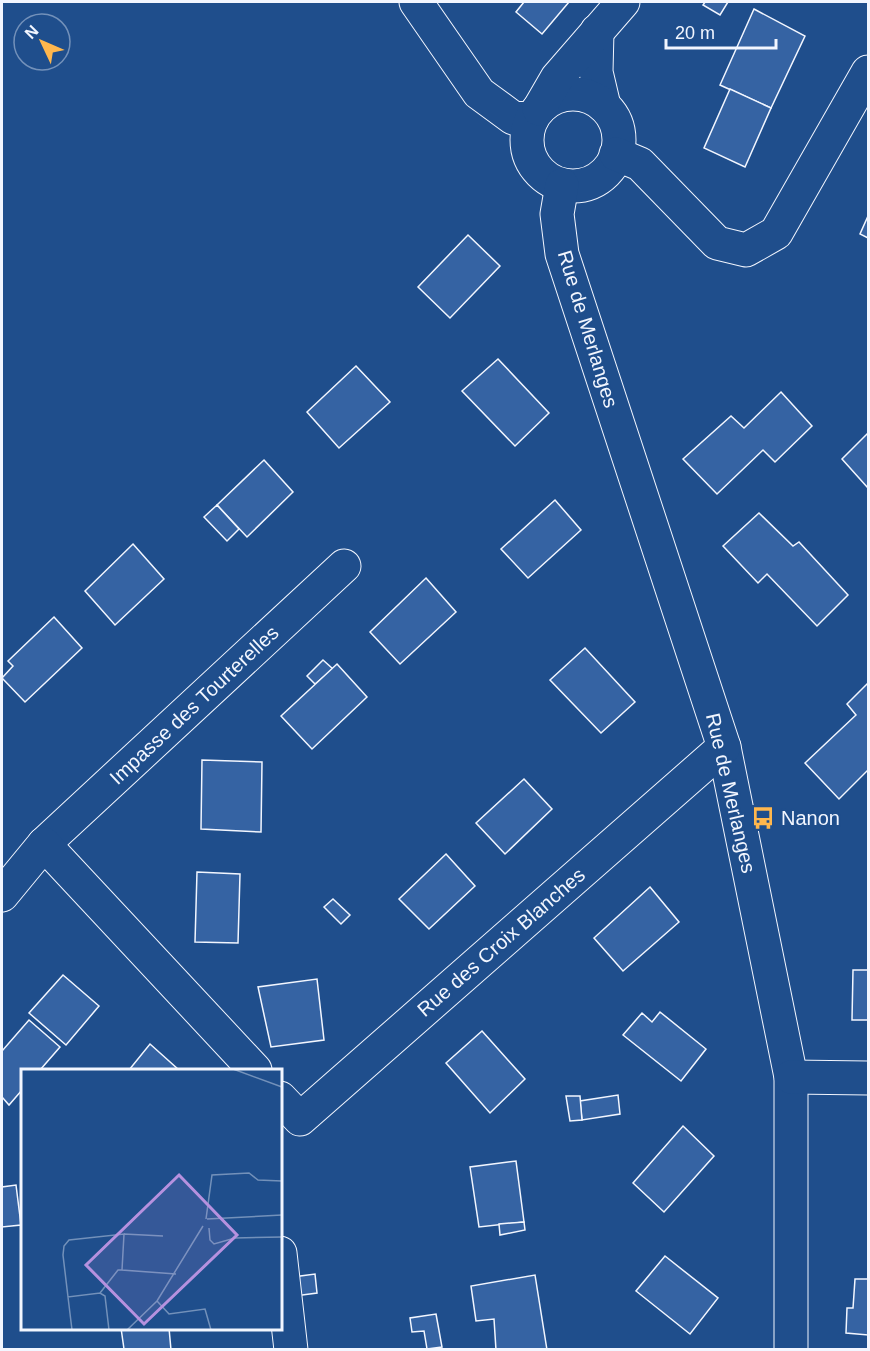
<svg xmlns="http://www.w3.org/2000/svg" width="870" height="1351" viewBox="0 0 870 1351" font-family="Helvetica,sans-serif">
	<style>
		.building { fill: #3563a3; stroke: #f2f6ff; stroke-width: 1.5 }
		.lines { fill: none; stroke-linecap: round; stroke-linejoin: round }
		.minor-casing { stroke: #f2f6ff; stroke-width: 35 }
		.minor { stroke: #1f4e8c; stroke-width: 33 }
		.labels { text-anchor: middle; stroke-width: 4.5; stroke-linejoin: round; paint-order: stroke }
		.street-label { font-size: 20px; fill: #f2f6ff; stroke: #1f4e8c }
		.poi-label { font-size: 20px; fill: #f2f6ff; stroke: #1f4e8c; text-anchor: start }
		.inset-road { fill: none; stroke: #7391ba; stroke-width: 1.5 }
		.view { fill: #b691df; fill-opacity: 0.15; stroke: #b691df; stroke-width: 3 }
		.inset-edge { fill: none; stroke: #f2f6ff; stroke-width: 3 }
	</style>
	<rect width="100%" height="100%" fill="#1f4e8c"/>
	<g class="building">
		<path d="M524,2H569L542,34L516,12Z"/>
		<path d="M705,2H728L720,15L703,5Z"/>
		<path d="M754,9L805,36L771,108L720,85Z"/>
		<path d="M730,89L771,108L745,167L704,148Z"/>
		<path d="M868,216V238L860,234Z"/>
		<path d="M468,235L500,266L450,318L418,287Z"/>
		<path d="M498,359L549,413L515,446L462,391Z"/>
		<path d="M356,366L390,402L339,448L307,412Z"/>
		<path d="M781,392L812,426L775,462L763,450L717,494L683,459L731,416L744,428Z"/>
		<path d="M868,433V488L842,459Z"/>
		<path d="M264,460L293,492L247,537L217,505Z"/>
		<path d="M555,500L581,530L528,578L501,549Z"/>
		<path d="M217,505L239,529L227,541L204,517Z"/>
		<path d="M759,513L793,546L799,542L848,595L817,626L767,574L758,583L723,546Z"/>
		<path d="M133,544L164,579L115,625L85,591Z"/>
		<path d="M426,578L456,612L400,664L370,632Z"/>
		<path d="M54,617L82,648L25,702L2,678L13,666L8,661Z"/>
		<path d="M585,648L635,702L601,733L550,680Z"/>
		<path d="M323,660L333,669L315,684L307,676Z"/>
		<path d="M337,664L367,697L312,749L281,716Z"/>
		<path d="M868,683V770L839,799L805,763L856,715L847,704Z"/>
		<path d="M202,760L262,762L261,832L201,829Z"/>
		<path d="M524,779L552,809L505,854L476,823Z"/>
		<path d="M446,854L475,886L429,929L399,899Z"/>
		<path d="M197,872L240,874L238,943L195,942Z"/>
		<path d="M650,887L679,922L623,971L594,938Z"/>
		<path d="M333,899L350,915L341,924L324,907Z"/>
		<path d="M853,970H868V1020H852Z"/>
		<path d="M63,975L99,1006L66,1045L29,1013Z"/>
		<path d="M317,979L324,1040L271,1047L258,987Z"/>
		<path d="M660,1012L706,1049L681,1081L623,1035L642,1013L652,1022Z"/>
		<path d="M29,1020L60,1047L40,1070H22V1090L9,1105L2,1097V1051Z"/>
		<path d="M482,1031L525,1079L490,1113L446,1063Z"/>
		<path d="M150,1044L179,1070H129Z"/>
		<path d="M618,1095L620,1114L582,1120L580,1101Z"/>
		<path d="M566,1096H580L582,1120L570,1121Z"/>
		<path d="M683,1126L714,1156L664,1212L633,1183Z"/>
		<path d="M516,1161L524,1222L479,1227L470,1167Z"/>
		<path d="M16,1185L21,1225L2,1227V1187Z"/>
		<path d="M524,1222L525,1230L500,1235L499,1224Z"/>
		<path d="M665,1256L718,1298L690,1334L636,1291Z"/>
		<path d="M315,1274L317,1293L295,1296L293,1277Z"/>
		<path d="M535,1275L547,1350H496L494,1319L476,1321L471,1286Z"/>
		<path d="M855,1279H868V1335L846,1333L847,1308H853Z"/>
		<path d="M436,1314L442,1347L427,1349L424,1331L412,1332L410,1318Z"/>
		<path d="M121,1328H169L171,1350H116L124,1349Z"/>
	</g>
	<g class="lines">
		<g class="minor-casing">
			<g id="minor">
				<path d="M416,2L479,93L513,118L532,119"/>
				<path d="M597,31L596,72L604,106"/>
				<circle cx="573" cy="140" r="46"/>
				<path d="M539,109L557,78L623,2"/>
				<path d="M616,154L640,164L717,243L746,250L776,233L868,72"/>
				<path d="M562,185L557,214L562,254L724,747L791,1077V1350"/>
				<path d="M44,844L344,566"/>
				<path d="M2,895L44,844L255,1070"/>
				<path d="M791,1077L868,1078"/>
				<path d="M280,1098L300,1119L724,747"/>
				<path d="M280,1253L291,1350"/>
			</g>
		</g>
		<use href="#minor" class="minor"/>
	</g>
	<defs>
		<g id="bus-bare" transform="scale(1.8)"><path d="M-5-6H5V4H4V6H2V4H-2V6H-4V4H-5ZM-3.5-4V0h7V-4ZM-3.5 1.2v1.5H-2V1.2ZM2 1.2v1.5H3.5V1.2Z" fill="#ffb74d" stroke="#1f4e8c" stroke-width="2.5" paint-order="stroke"/></g>
	</defs>
	<g fill-rule="evenodd">
		<use href="#bus-bare" x="763" y="818"/>
	</g>
	<g class="labels">
		<g class="street-label">
			<text transform="translate(588 329) rotate(73)" y="7">Rue de Merlanges</text>
			<text transform="translate(194 705) rotate(-43)" y="7">Impasse des Tourterelles</text>
			<text transform="translate(731 793) rotate(77)" y="7">Rue de Merlanges</text>
			<text transform="translate(501 942) rotate(-41)" y="7">Rue des Croix Blanches</text>
		</g>
		<g class="poi-label">
			<text x="781" y="825">Nanon</text>
		</g>
	</g>
	<g transform="translate(21 1069)">
		<rect width="261" height="261" fill="#1f4e8c"/>
		<path class="inset-road" d="M212,0L261,18M185,150L191,106L228,104L237,111L261,112M186,150L261,146M188,159L189,171L193,175L214,169L261,168M103,165L142,167M79,224L97,201H101M47,228L51,261M136,232L148,245L184,240L190,261M88,261L84,227L79,224L47,228L42,186L43,177L48,171L103,165L101,201L155,205M106,261L136,232L182,157"/>
		<path class="view" d="M158,106L216,166L123,255L65,196Z"/>
		<rect width="261" height="261" class="inset-edge"/>
	</g>
	<rect width="870" height="1351" fill="none" stroke="#f2f6ff" stroke-width="6"/>
	<g transform="translate(42 42) rotate(314)"><circle r="28" fill="#1f4e8c" stroke="#7391ba" stroke-width="1.5"/>
	<path d="M0-4.5L10 22L0 15L-10 22Z" fill="#ffb74d"/>
	<text y="-9" font-size="16" font-weight="bold" text-anchor="middle" fill="#f2f6ff">N</text>
	</g>
	<path d="M666 39v9h110v-9" fill="none" stroke="#f2f6ff" stroke-width="3"/>
	<text x="675" y="39" font-size="18" fill="#f2f6ff" stroke="#1f4e8c" stroke-width="4.5" paint-order="stroke">20 m</text>
</svg>
